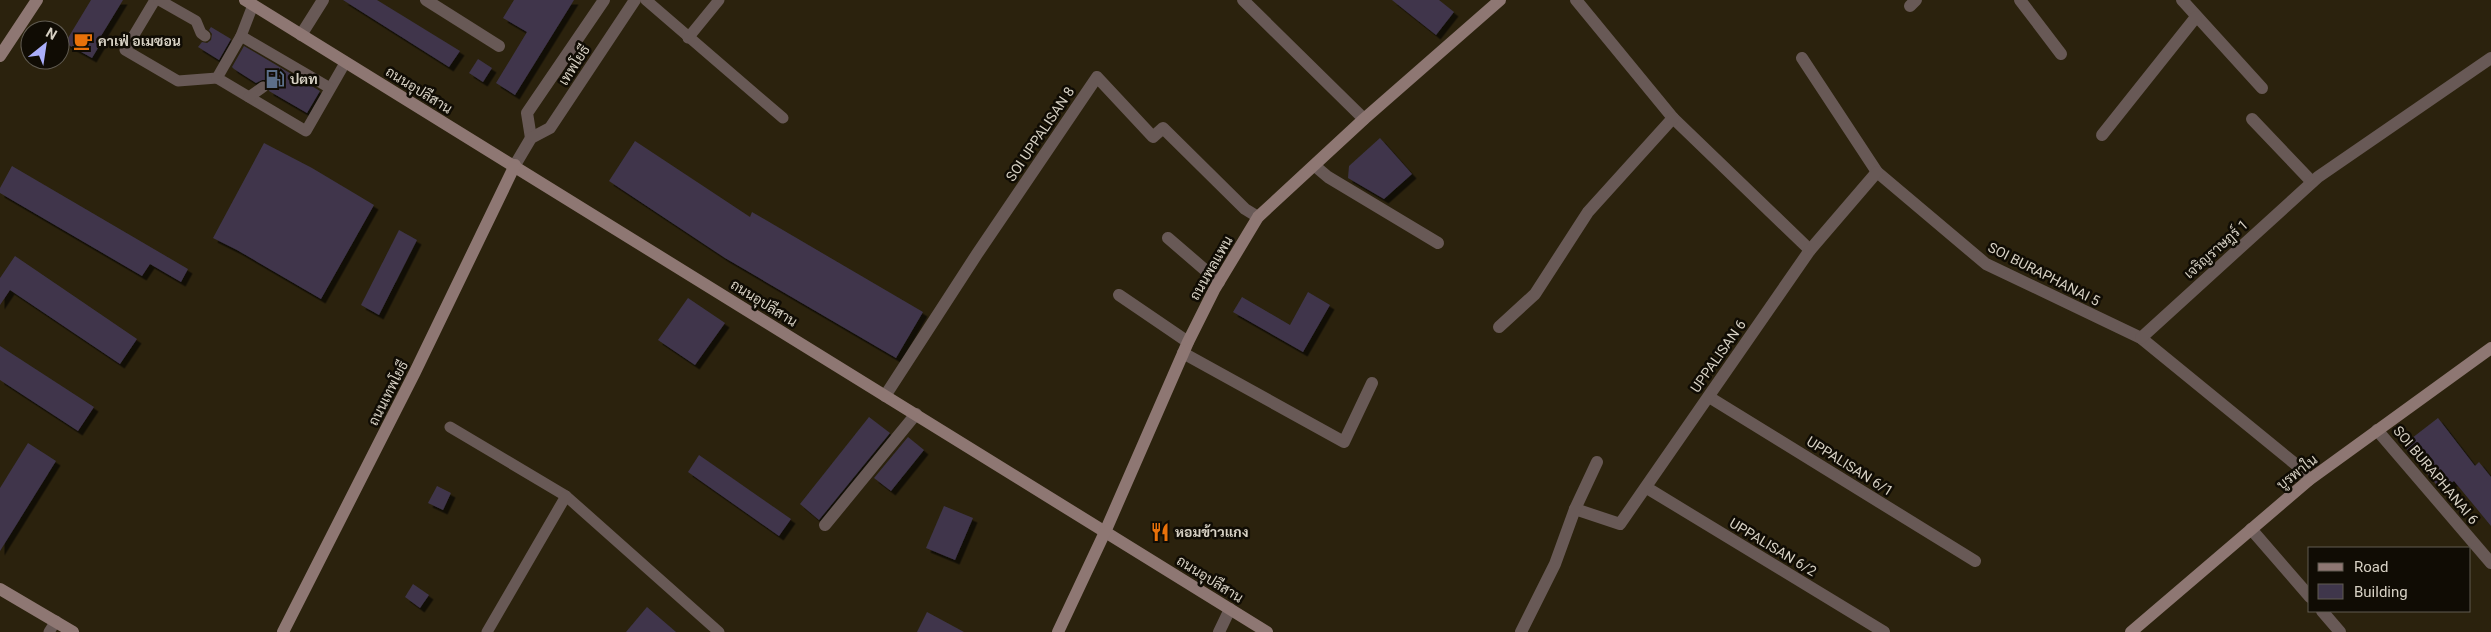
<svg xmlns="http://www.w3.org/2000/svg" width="2491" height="632" viewBox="0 0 2491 632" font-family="Roboto,Sarabun,sans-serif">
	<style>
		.building { fill: #3f364b; filter: url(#shadow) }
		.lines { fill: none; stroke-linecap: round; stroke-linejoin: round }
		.lane { stroke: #685956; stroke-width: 11 }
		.street { stroke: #685956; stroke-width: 12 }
		.secondary { stroke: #8e7773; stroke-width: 12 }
		.labels { text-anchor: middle; stroke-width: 5; stroke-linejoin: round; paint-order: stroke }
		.poi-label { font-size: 14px; font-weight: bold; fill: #d7d1c4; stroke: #100c04; text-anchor: start }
		.street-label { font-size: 14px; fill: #d7d1c4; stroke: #100c04 }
	</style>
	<defs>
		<filter id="shadow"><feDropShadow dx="4.5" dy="4.5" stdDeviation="0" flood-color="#0009"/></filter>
	</defs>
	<rect width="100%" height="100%" fill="#2b220d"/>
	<g class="building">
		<path d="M91,0H123L101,36L104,38L92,58L65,43Z"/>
		<path d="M343,0H377L460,51L449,67Z"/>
		<path d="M514,0H574L515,95L496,83L527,32L503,18Z"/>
		<path d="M1392,0H1439L1454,12L1436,35Z"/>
		<path d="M211,27L231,39L219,60L198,47L202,42L207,43L211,40L212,34L209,30Z"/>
		<path d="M244,46L320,91L307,113L269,91L270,86L267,80H262L256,83L234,69L232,67Z"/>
		<path d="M478,59L492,68L483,82L469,73Z"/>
		<path d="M1380,138L1412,174L1384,199L1348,178L1349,166Z"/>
		<path d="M635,141L750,217L752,212L923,312L896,358L725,258L609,181Z"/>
		<path d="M264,143L312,168L374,205L321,299L237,250L213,238Z"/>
		<path d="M12,166L188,269L181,282L150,264L142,276L0,193V188Z"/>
		<path d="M399,230L417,240L379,315L361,305Z"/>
		<path d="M15,256L137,339L120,364L10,290L0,305V278Z"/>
		<path d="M1308,292L1330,305L1303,352L1233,312L1242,297L1290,325Z"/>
		<path d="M688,298L725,323L695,365L658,340Z"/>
		<path d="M0,346L94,407L78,431L0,380Z"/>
		<path d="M869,417L890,433L819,520L800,504Z"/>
		<path d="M2438,418L2475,466L2479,462L2491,477V526L2454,481L2441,490L2403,445Z"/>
		<path d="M908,437L924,450L891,491L874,478Z"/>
		<path d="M28,443L56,461L0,551V488Z"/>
		<path d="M699,455L791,519L779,536L688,472Z"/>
		<path d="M437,486L451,493L443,510L428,503Z"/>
		<path d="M944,506L973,518L955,560L926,548Z"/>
		<path d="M413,584L429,595L420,608L405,597Z"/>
		<path d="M647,607L676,632H626Z"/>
		<path d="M927,612L964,632H917Z"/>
	</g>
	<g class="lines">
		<g class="lane">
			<path d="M155,0L125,50L178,81L217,78"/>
			<path d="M159,0L196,21L201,33L205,36"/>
			<path d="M646,0L783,118"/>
			<path d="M253,5L241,36L217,78L306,131L345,63"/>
			<path d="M241,36L330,88"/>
			<path d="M688,38L719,0"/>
			<path d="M249,97L263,87"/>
			<path d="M450,427L566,496L719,632"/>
			<path d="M49,632L56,621"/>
			<path d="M487,632L566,496"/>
		</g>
		<g class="street">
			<path d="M426,0L499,46"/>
			<path d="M1243,0L1364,119"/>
			<path d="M1576,0L1673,118L1810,250"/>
			<path d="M2020,0L2061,54"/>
			<path d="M2182,0L2262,88"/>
			<path d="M1910,6L1916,0"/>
			<path d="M301,35L323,0"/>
			<path d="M1802,58L1877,172L1986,264L2141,338L2299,467L2309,480"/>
			<path d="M2252,119L2312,182"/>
			<path d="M2102,135L2196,17"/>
			<path d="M531,138L527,113L604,0"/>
			<path d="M515,165L531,138L550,128L635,0"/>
			<path d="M1315,166L1328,177L1438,243"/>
			<path d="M1168,238L1219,282"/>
			<path d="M1119,295L1188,342"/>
			<path d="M1499,327L1535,294L1588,212L1673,118"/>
			<path d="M2141,338L2318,177L2491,58"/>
			<path d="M1183,353L1344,442L1372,383"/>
			<path d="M885,396L977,254L1097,77L1153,137L1163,128L1245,209L1258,217"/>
			<path d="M1709,397L1975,561"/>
			<path d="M2377,430L2491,563"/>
			<path d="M1647,488L1884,632"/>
			<path d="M1575,509L1620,524L1810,250L1877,172"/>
			<path d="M825,525L916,414"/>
			<path d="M2251,529L2310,597"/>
			<path d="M2322,611L2340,632"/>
			<path d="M1219,632L1230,609"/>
			<path d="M1521,632L1555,564L1575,509L1597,462"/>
		</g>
		<g class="secondary">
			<path d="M245,0L1267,632"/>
			<path d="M0,56L37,0"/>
			<path d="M0,589L73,632"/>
			<path d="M283,632L415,372L515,165"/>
			<path d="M1058,632L1105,532L1188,342L1214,290L1258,217L1364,119L1500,0"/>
			<path d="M2131,632L2309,480L2491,348"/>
		</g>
	</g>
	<defs>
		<g id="cafe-bare" transform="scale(1.5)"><path d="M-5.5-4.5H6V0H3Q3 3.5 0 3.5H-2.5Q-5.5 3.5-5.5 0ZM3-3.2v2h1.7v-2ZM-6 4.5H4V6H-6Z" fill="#e8710a" stroke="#100c04" stroke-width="2.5" paint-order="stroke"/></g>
		<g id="fuel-bare" transform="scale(1.5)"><path d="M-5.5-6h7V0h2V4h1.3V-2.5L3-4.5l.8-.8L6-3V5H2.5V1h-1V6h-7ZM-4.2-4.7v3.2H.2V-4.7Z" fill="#5c6f8a" stroke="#100c04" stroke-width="2.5" paint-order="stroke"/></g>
		<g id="restaurant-bare" transform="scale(1.5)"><path d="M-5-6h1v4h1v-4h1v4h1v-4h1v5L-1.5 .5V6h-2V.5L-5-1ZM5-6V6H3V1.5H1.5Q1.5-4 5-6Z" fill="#e8710a" stroke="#100c04" stroke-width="2.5" paint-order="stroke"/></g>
	</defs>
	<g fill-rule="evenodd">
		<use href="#cafe-bare" x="83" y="41"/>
		<use href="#fuel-bare" x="275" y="79"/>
		<use href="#restaurant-bare" x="1160" y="532"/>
	</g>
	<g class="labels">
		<g class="poi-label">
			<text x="98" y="46">คาเฟ่ อเมซอน</text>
			<text x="290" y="84">ปตท</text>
			<text x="1175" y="537">หอมข้าวแกง</text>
		</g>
		<g class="street-label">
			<text transform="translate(574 65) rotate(-57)" y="5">เทพโยธี</text>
			<text transform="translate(419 90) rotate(32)" y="5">ถนนอุปลีสาน</text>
			<text transform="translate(1040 134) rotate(-56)" y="5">SOI UPPALISAN 8</text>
			<text transform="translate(2216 249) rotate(-42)" y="5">เจริญราษฎร์ 1</text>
			<text transform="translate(1211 268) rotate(-60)" y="5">ถนนพลแพน</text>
			<text transform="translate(2044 274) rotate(27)" y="5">SOI BURAPHANAI 5</text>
			<text transform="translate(764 303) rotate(32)" y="5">ถนนอุปลีสาน</text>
			<text transform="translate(1718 356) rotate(-55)" y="5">UPPALISAN 6</text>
			<text transform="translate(388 393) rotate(-63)" y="5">ถนนเทพโยธี</text>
			<text transform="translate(1850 466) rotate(32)" y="5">UPPALISAN 6/1</text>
			<text transform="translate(2297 472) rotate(-38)" y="5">บูรพาใน</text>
			<text transform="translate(2436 475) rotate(50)" y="5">SOI BURAPHANAI 6</text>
			<text transform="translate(1773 547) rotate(31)" y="5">UPPALISAN 6/2</text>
			<text transform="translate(1210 579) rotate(32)" y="5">ถนนอุปลีสาน</text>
		</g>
	</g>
	<rect x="2308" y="547" width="162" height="65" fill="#100c04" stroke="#605b51"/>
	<rect x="2318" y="563" width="25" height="8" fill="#8e7773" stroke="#605b51"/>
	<text x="2354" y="572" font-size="15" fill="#d7d1c4">Road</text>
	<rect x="2318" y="584" width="25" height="15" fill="#3f364b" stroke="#605b51"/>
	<text x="2354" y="597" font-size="15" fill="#d7d1c4">Building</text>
	<g transform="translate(45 45) rotate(30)"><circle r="24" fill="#100c04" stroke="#605b51"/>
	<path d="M0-4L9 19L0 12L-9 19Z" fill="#abaffb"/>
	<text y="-8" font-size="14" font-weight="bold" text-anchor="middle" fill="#d7d1c4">N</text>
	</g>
</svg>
